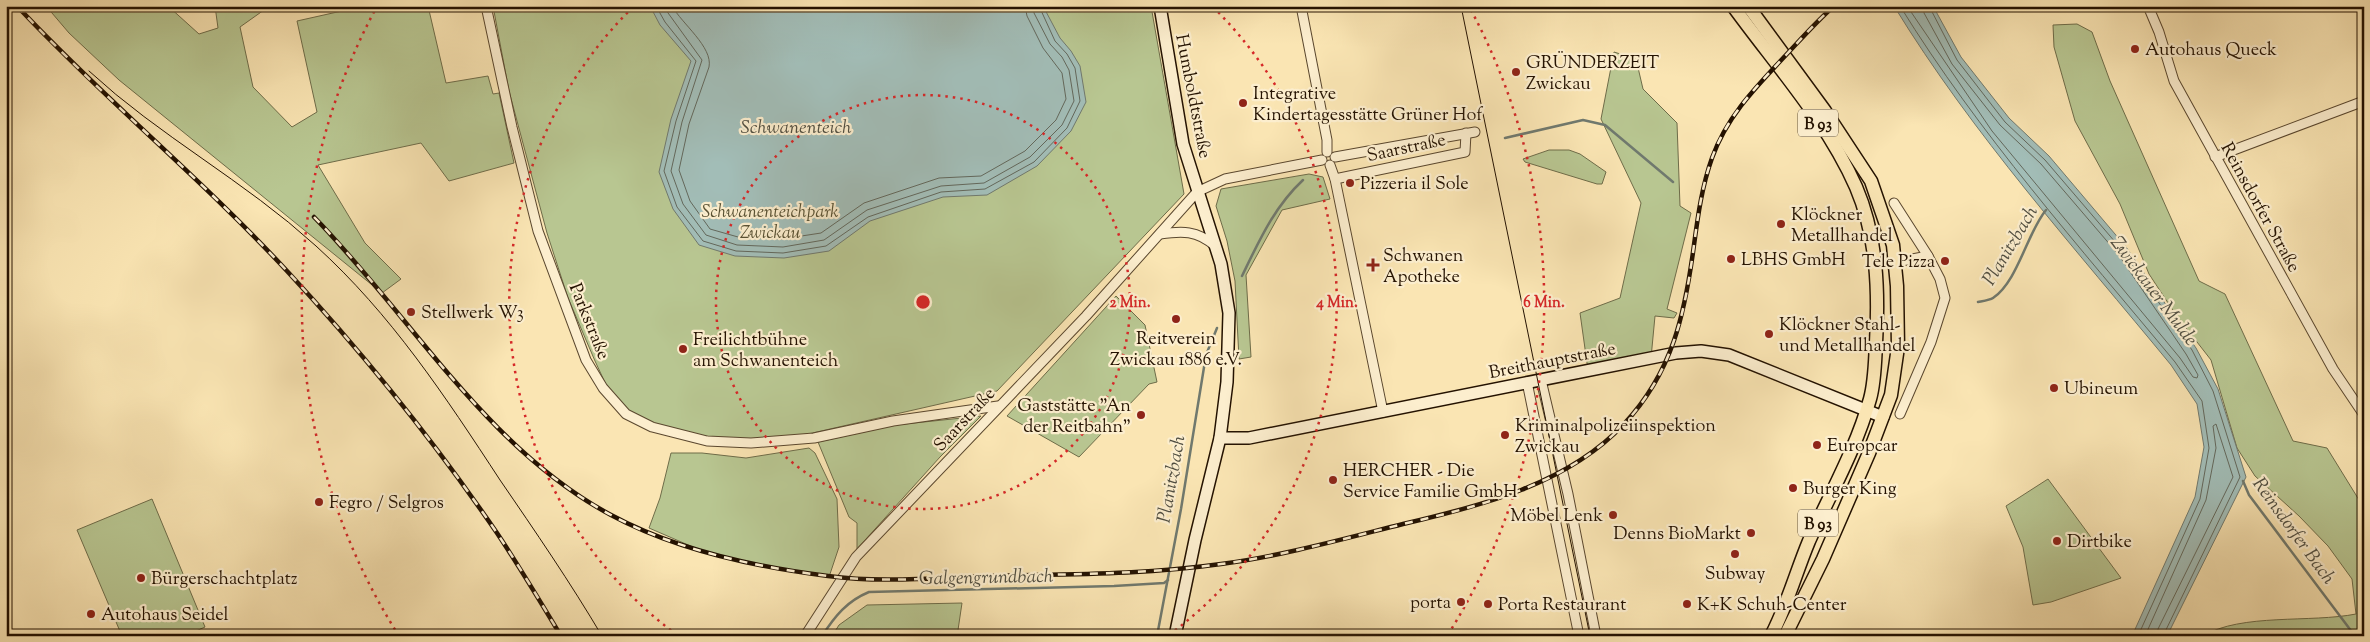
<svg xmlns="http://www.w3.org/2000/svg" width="2370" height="642" viewBox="0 0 2370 642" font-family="'Sorts Mill Goudy',serif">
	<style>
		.green { fill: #b8c691; stroke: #6e6c49 }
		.water { fill: #a2bdb7; stroke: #70796e }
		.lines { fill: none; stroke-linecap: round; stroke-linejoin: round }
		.shore { stroke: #63685c; stroke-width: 1 }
		.stream { stroke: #70796e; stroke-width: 2.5 }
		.minor-casing { stroke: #5a472e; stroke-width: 11 }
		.secondary-casing { stroke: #241201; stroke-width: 14 }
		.primary-casing { stroke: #241201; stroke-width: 15 }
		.minor { stroke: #fceece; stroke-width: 9 }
		.secondary { stroke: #fceece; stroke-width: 11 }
		.primary { stroke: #fae5b3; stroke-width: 12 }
		.tram { stroke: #241201; stroke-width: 1 }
		.rail-casing { stroke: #241201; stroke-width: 4.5 }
		.rail { stroke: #fceece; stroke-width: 2.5; stroke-dasharray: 8; stroke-linecap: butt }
		.ring { fill: none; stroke: #d62828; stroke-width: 2.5; stroke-dasharray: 2.5 5 }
		.poi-dot { fill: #8f2418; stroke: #fceece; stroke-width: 2 }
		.labels { text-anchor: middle; stroke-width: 4.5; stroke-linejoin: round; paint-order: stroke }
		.shield { fill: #fceece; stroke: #65543e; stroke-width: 1 }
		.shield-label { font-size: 16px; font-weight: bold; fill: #241201 }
		.poi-label { font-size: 18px; fill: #241201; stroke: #fceece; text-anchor: start }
		.street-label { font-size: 18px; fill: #241201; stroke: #fceece }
		.park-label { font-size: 18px; font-style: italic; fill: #585133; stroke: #fceece }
		.water-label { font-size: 19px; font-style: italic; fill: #504e41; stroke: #fceece }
		.centre { fill: #d62828; stroke: #fceece; stroke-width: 2.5 }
		.ring-label { font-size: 15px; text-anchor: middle; font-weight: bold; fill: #d62828; stroke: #fceece; stroke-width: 4.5; stroke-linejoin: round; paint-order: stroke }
	</style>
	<rect width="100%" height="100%" fill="#fae5b3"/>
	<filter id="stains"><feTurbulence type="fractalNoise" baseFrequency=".004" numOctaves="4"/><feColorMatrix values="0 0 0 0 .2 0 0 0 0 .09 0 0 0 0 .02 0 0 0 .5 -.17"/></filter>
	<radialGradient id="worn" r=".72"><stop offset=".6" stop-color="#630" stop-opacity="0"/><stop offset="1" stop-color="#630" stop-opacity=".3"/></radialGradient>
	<g class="green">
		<path d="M46,6H168L199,34L218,28L215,6H264V10L240,27L253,87L292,127L317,112L297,21L364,6H428L446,83L488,76L493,94L499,93L514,163L449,181L421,143L318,165L365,243L401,279L382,293L119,80L69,33Z"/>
		<path d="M493,6H1151L1184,194L997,391L808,434L754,441L687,437L640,418L623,406L608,389L595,361L568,298L547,233L509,91Z"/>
		<path d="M2077,24L2092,32L2110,81L2199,281L2225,294L2293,441L2327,448L2364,508V636H2203C2241,613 2311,623 2356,614L2352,579L2328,546L2299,516L2255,476L2237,448L2211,360L2176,315L2149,274L2120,204L2075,121L2054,47L2053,25Z"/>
		<path d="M1614,52L1636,59L1643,89L1677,123L1680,206L1691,213L1667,309L1677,313L1674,318L1655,316L1651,358L1588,370L1580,313L1620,298L1641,203L1601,119Z"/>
		<path d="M1549,150H1569L1580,154L1606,172L1602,184H1597L1525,162L1523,159Z"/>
		<path d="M1309,174L1323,177L1330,199L1282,210L1246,275L1251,357L1239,359L1235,281L1227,241L1216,206L1221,189Z"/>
		<path d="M1116,296L1145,325L1157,382L1149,384L1079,457L1007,416Z"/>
		<path d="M981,416L940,457L857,549V523L849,517L818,442L895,425Z"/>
		<path d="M809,448L815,453L837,499L839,547L829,577L756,564L702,551L649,528L660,498L671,453H702L746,458Z"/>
		<path d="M2048,479L2121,578L2051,602L2033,605L2023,547L2006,506Z"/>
		<path d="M152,499L205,627L185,636H122L77,530Z"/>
		<path d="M962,603L958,630L955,636H832L839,625L867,605Z"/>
	</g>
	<g class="water">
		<path d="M650,6H1043L1060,38L1071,51L1080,66L1086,102L1071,131L1037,166L987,195L943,197L870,221L829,251L784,258L735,256L699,245L673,209L659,172L671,119L691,61L660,25Z"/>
		<path d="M1894,6H1933L1961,57L2009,118L2049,156L2126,247L2196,348L2218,389L2246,477L2167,636H2132L2195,497L2204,447L2197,404L2171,365C2075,248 1973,135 1894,6Z"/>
	</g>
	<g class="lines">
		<g class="shore">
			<path d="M656,6L665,22L696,61L676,121L664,171L677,207L703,241L736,251L783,253L826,246L868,217L941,192L985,189L1034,162L1067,128L1080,101L1075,68L1067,54L1055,41L1039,6"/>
			<path d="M663,6L702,60L682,122L671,171L683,204L706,235L737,245L783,247L824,240L867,210L941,186L984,183L1030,157L1062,125L1074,101L1069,70L1062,57L1050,44L1034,13L1033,6"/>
			<path d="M672,6C682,24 713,47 709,67L689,124L679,170L690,201L710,229L738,237L782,239L821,233L864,203L939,178L981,176L1025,151L1056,120L1066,99L1062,73L1043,48L1027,16L1025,6"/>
			<path d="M1900,6C1979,134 2079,246 2175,362L2202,401L2209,448L2200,499L2138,636"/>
			<path d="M1907,6L1992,131L2180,358L2193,377L2197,378L2198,375L2186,354L2118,254L2041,164L2000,125L1952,64L1924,13L1923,6"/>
			<path d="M1929,6L1957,60L2005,122L2045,160L2122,250L2192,350L2213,391L2240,477L2163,636"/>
			<path d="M2145,636L2206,500L2216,448L2213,426L2216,424L2233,477L2158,629L2157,636"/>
		</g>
		<g class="stream">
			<path d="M1505,138L1583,120L1605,125L1673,182"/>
			<path d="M1242,276C1259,241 1274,207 1303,180"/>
			<path d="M1978,302C1983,301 1990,300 1993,298C2018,281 2027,233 2046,210"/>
			<path d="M2243,481L2249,495L2355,636"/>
			<path d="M822,636C835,616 847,601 869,592L1114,586L1164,583L1168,580"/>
			<path d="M1157,636L1181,509L1206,355L1217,328"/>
		</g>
		<g class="minor-casing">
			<g id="minor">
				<path d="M486,6L512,127L538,231L586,360L603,388L626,414L652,427L707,441L751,443L814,438L893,421L998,406"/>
				<path d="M1301,6L1327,140V152"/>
				<path d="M2148,6L2159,32L2174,81L2333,369L2364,415"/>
				<path d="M1335,157L1475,132"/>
				<path d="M2215,157L2364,101"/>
				<path d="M1330,165L1335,179L1383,412"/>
				<path d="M1335,179L1465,152L1466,133"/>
				<path d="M1894,203L1928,256"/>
				<path d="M1160,234C1182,231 1197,230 1215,246"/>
				<path d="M1896,262L1928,256L1940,279L1945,298L1931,342L1900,414"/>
				<path d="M1541,380L1568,494L1596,636"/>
				<path d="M1527,382L1579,636"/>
				<path d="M805,636L856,557L1086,316L1197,192L1225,179L1322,160"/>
			</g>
		</g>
		<g class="secondary-casing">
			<g id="secondary">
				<path d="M1160,6L1183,144L1221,264L1229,313L1227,382L1220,438L1195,540L1175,636"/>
				<path d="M1220,438H1249L1676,353L1701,351L1729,355L1883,417"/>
			</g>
		</g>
		<g class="primary-casing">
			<g id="primary">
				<path d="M1733,6C1775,64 1827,121 1856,187C1877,236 1879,290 1876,343C1875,361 1875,381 1870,399C1856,449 1830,494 1809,541C1796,572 1787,606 1771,636"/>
				<path d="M1748,6L1825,111L1871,181L1893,245L1897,286L1898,347L1891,395L1869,453L1823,559L1785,636"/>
			</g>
		</g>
		<use href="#minor" class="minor"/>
		<use href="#secondary" class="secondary"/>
		<use href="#primary" class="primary"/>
		<g class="tram">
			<path d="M1461,6L1590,636"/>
			<path d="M89,71C159,136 245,181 316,246C391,314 445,396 500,480C535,531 570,582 602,636"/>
		</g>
		<g class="rail-casing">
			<g id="rail">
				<path d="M17,6C103,98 201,178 287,271C362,352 434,441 497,533C519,566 540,601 561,636"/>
				<path d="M314,217C410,315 486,448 611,515C676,550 755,567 828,576C879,583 933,578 985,576C1063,574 1143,575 1221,564C1282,556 1343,539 1403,524C1481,506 1568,484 1624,424C1673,372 1685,313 1694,245C1698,215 1702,186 1712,158C1727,116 1756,87 1786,55C1802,38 1817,21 1834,6"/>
			</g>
		</g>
		<use href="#rail" class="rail"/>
	</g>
	<g class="ring">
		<circle cx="923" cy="302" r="207"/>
		<path d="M677 635A414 414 0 0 1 633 7M1213 7A414 414 0 0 1 1169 635"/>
		<path d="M399 636A621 621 0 0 1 375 10M1471 10A621 621 0 0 1 1447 636"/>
	</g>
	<g class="poi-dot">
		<circle cx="2135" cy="49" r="5"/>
		<circle cx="1516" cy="72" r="5"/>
		<circle cx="1243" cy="103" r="5"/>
		<circle cx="1350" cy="183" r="5"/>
		<circle cx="1781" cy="224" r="5"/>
		<circle cx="1731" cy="259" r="5"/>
		<circle cx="1945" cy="261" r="5"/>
		<path d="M1370.5 257.5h5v5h5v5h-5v5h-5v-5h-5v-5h5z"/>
		<circle cx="411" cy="312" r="5"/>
		<circle cx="1176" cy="319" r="5"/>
		<circle cx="1769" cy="334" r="5"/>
		<circle cx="683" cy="349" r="5"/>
		<circle cx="2054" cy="388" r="5"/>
		<circle cx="1141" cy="415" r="5"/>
		<circle cx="1505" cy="435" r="5"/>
		<circle cx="1817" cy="445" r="5"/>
		<circle cx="1333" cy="480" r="5"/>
		<circle cx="1793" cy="488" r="5"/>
		<circle cx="319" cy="502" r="5"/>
		<circle cx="1613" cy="515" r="5"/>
		<circle cx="1751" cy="533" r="5"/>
		<circle cx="2057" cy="541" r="5"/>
		<circle cx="1735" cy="554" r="5"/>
		<circle cx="141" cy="578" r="5"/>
		<circle cx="1461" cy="602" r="5"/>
		<circle cx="1488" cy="604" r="5"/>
		<circle cx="1687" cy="604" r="5"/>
		<circle cx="91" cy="614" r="5"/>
	</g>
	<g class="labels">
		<g class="shield">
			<rect x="1798" y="109.5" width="40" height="27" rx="4"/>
			<rect x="1798" y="509.5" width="40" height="27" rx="4"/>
		</g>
		<g class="shield-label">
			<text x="1818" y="129">B 93</text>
			<text x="1818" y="529">B 93</text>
		</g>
		<g class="poi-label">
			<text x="2145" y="55">Autohaus Queck</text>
			<text x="1526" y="68">GRÜNDERZEIT<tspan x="1526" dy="21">Zwickau</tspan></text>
			<text x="1253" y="99">Integrative<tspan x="1253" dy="21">Kindertagesstätte Grüner Hof</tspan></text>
			<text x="1360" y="189">Pizzeria il Sole</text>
			<text x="1791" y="220">Klöckner<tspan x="1791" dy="21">Metallhandel</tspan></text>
			<text x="1383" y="261">Schwanen<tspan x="1383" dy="21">Apotheke</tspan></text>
			<text x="1741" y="265">LBHS GmbH</text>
			<text x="1935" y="267" text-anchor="end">Tele Pizza</text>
			<text x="421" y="318">Stellwerk W3</text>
			<text x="1779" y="330">Klöckner Stahl-<tspan x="1779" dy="21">und Metallhandel</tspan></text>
			<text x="1176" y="344" text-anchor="middle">Reitverein<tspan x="1176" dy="21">Zwickau 1886 e.V.</tspan></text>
			<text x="693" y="345">Freilichtbühne<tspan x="693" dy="21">am Schwanenteich</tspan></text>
			<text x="2064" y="394">Ubineum</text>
			<text x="1131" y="411" text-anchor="end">Gaststätte "An<tspan x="1131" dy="21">der Reitbahn"</tspan></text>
			<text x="1515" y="431">Kriminalpolizeiinspektion<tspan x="1515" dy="21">Zwickau</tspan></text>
			<text x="1827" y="451">Europcar</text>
			<text x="1343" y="476">HERCHER - Die<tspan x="1343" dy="21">Service Familie GmbH</tspan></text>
			<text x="1803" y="494">Burger King</text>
			<text x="329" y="508">Fegro / Selgros</text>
			<text x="1603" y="521" text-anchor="end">Möbel Lenk</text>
			<text x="1741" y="539" text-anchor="end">Denns BioMarkt</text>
			<text x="2067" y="547">Dirtbike</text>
			<text x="1735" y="579" text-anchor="middle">Subway</text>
			<text x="151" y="584">Bürgerschachtplatz</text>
			<text x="1451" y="608" text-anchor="end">porta</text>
			<text x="1498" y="610">Porta Restaurant</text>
			<text x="1697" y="610">K+K Schuh-Center</text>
			<text x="101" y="620">Autohaus Seidel</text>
		</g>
		<g class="street-label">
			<text transform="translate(1194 96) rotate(79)" y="6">Humboldtstraße</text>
			<text transform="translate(1406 147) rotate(-12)" y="6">Saarstraße</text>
			<text transform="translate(2261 207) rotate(61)" y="6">Reinsdorfer Straße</text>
			<text transform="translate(590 321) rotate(68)" y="6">Parkstraße</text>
			<text transform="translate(1552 360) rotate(-11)" y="6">Breithauptstraße</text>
			<text transform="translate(964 419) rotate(-47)" y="6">Saarstraße</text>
		</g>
		<g class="park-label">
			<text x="770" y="217">Schwanenteichpark<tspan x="770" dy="21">Zwickau</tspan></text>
		</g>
		<g class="water-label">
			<text x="796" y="133">Schwanenteich</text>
			<text transform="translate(2009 245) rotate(-59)" y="7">Planitzbach</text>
			<text transform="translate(2155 290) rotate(53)" y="7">Zwickauer Mulde</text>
			<text transform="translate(1170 479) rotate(-80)" y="7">Planitzbach</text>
			<text transform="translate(2295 530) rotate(54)" y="7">Reinsdorfer Bach</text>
			<text transform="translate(986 576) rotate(-1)" y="7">Galgengrundbach</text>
		</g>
	</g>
	<circle cx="923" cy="302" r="8" class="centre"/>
	<g class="ring-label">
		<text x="1130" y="307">2 Min.</text>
		<text x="1337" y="307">4 Min.</text>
		<text x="1544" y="307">6 Min.</text>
	</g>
	<rect width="2370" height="642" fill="none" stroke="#fae5b3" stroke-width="25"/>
	<rect x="8" y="8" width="2355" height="627" fill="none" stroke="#241201" stroke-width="2.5"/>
	<rect x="12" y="12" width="2345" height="617" fill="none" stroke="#241201"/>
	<rect width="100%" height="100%" filter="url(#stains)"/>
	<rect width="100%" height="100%" fill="url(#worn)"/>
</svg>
